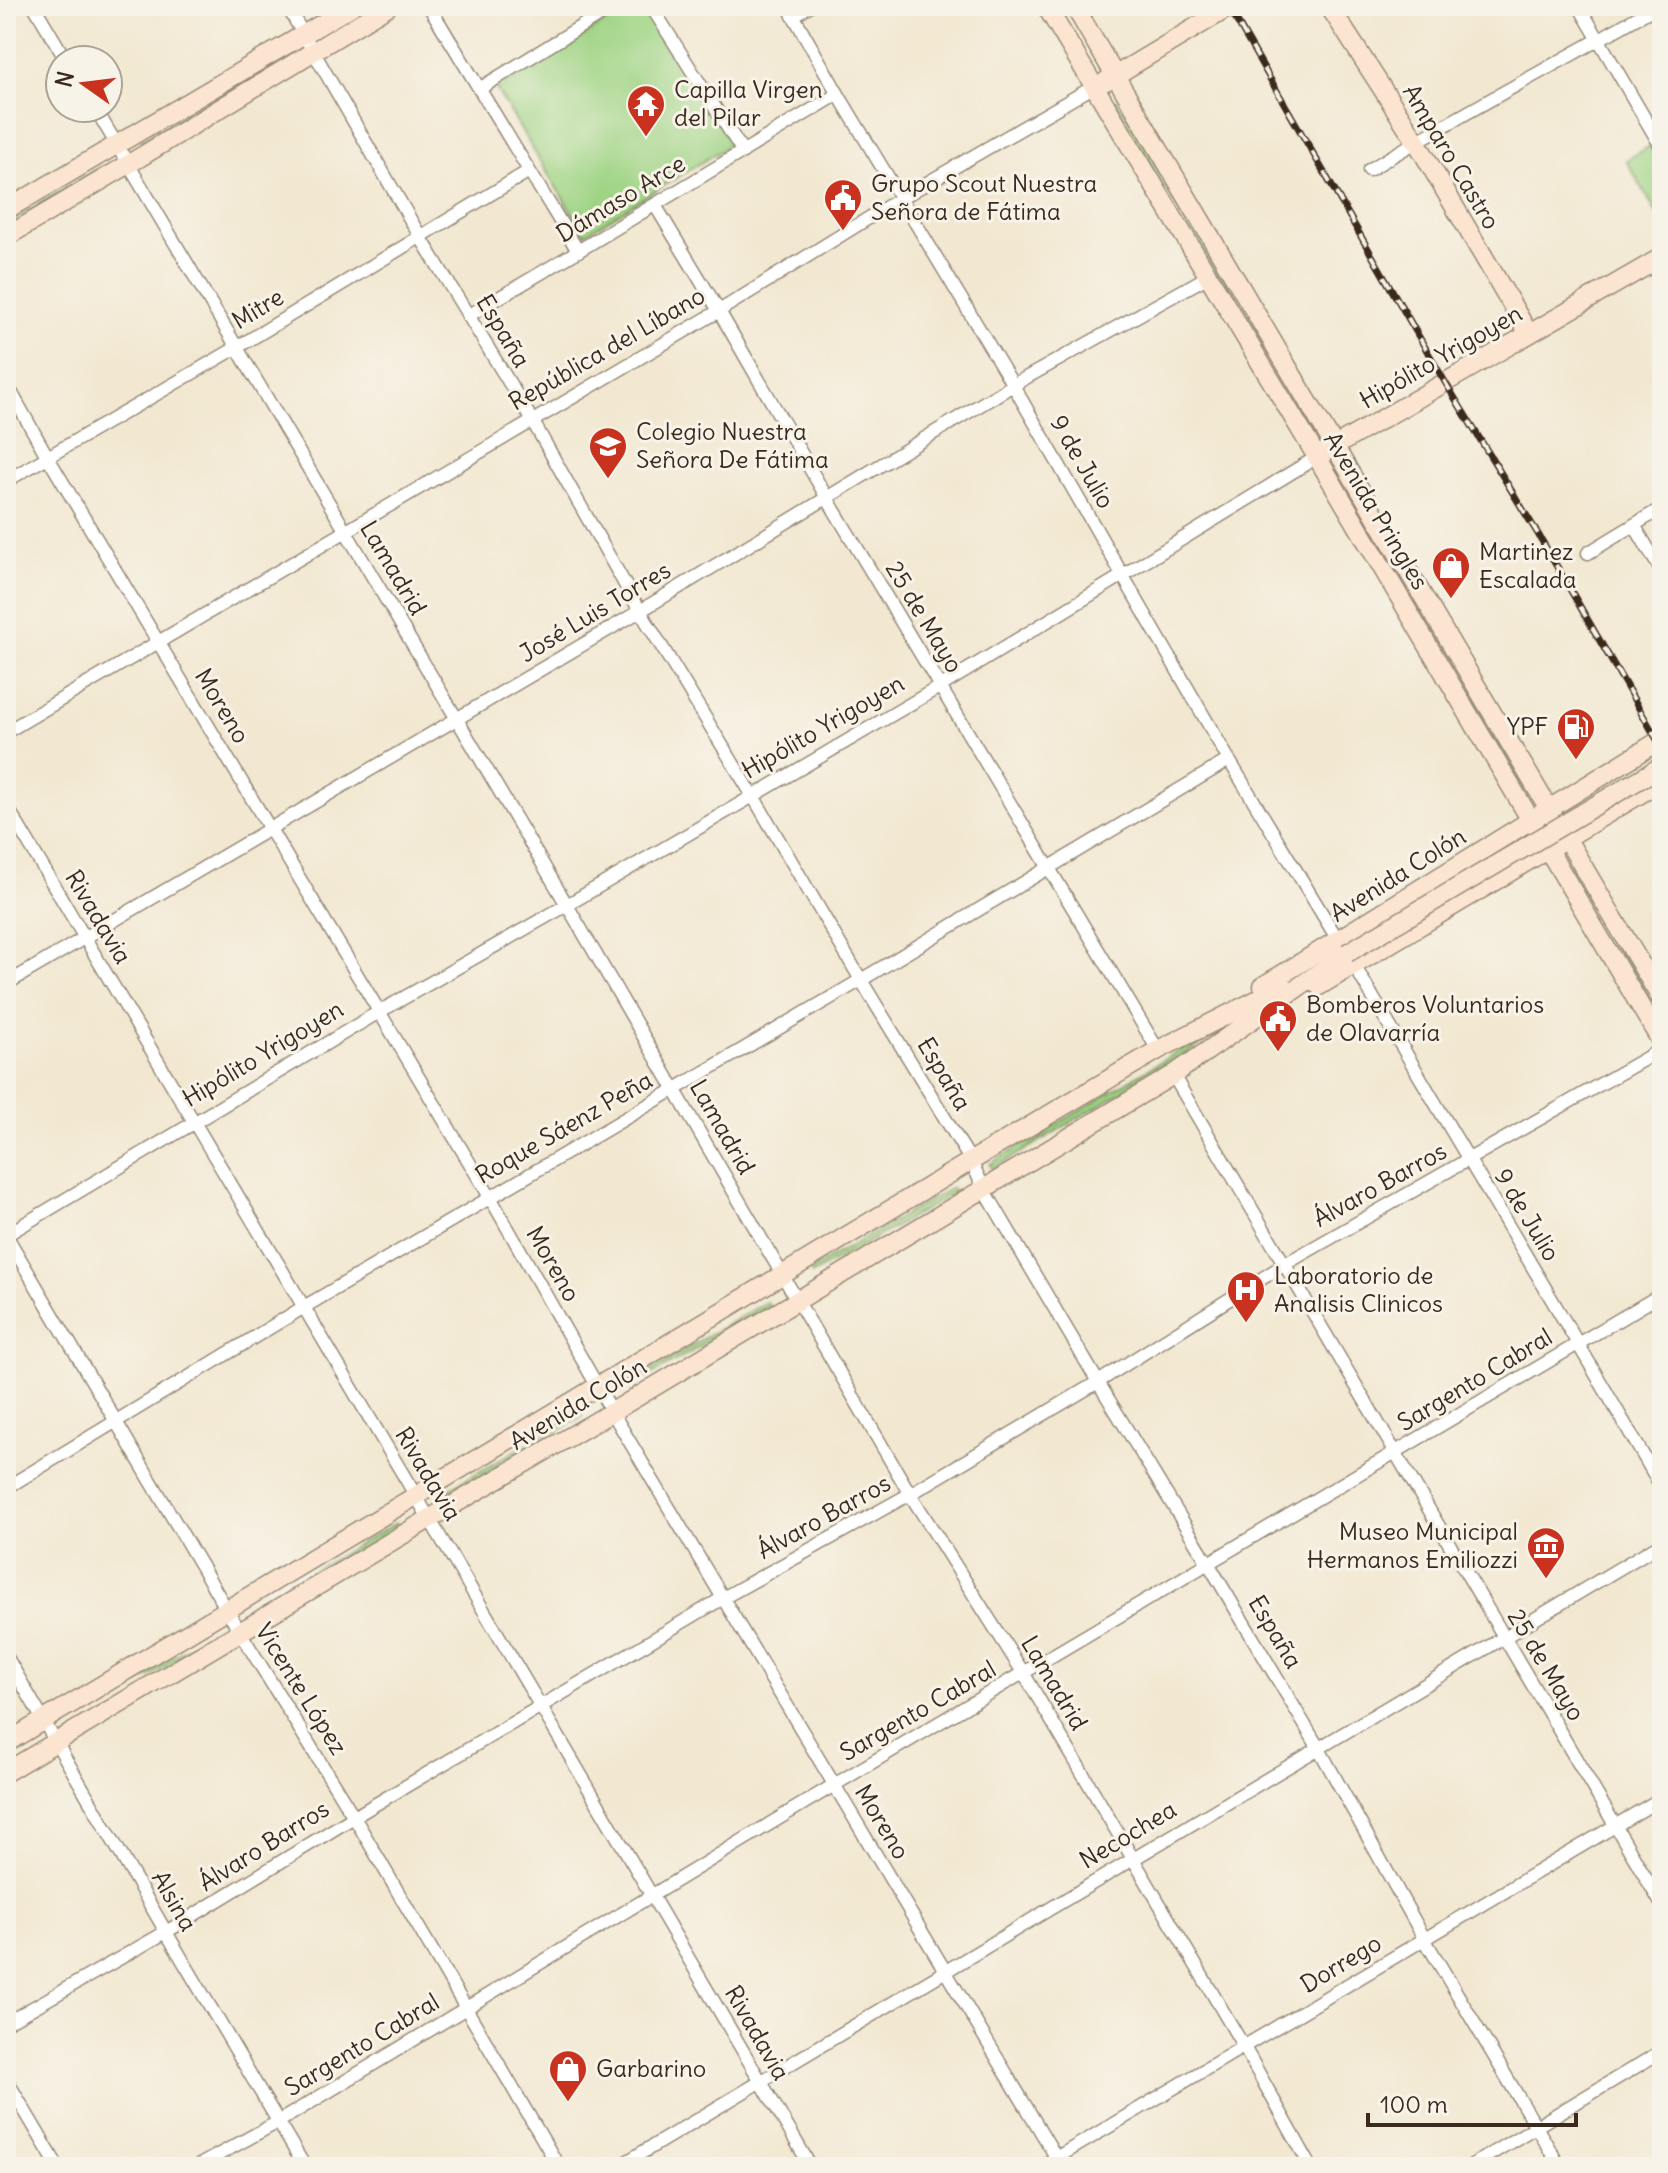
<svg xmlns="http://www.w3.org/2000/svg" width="1668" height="2173" viewBox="0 0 1668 2173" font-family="Delius,sans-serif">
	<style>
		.green { fill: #9fd484; stroke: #6d7f51; stroke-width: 2 }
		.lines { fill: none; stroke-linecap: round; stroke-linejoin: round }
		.street-casing { stroke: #968978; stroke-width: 15 }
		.secondary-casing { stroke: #968978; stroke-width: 21 }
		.street { stroke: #fff; stroke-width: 12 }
		.secondary { stroke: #fce5d0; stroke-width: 18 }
		.rail-casing { stroke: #3b2a1e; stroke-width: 7 }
		.rail { stroke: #f7f3e8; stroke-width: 4; stroke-dasharray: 12; stroke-linecap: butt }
		.secondary-bridge-casing { stroke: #968978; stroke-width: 21; stroke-linecap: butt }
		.secondary-bridge { stroke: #fce5d0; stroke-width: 18 }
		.labels { text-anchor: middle; stroke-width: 6; stroke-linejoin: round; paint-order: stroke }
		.poi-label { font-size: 24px; fill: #3b2a1e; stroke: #f7f3e8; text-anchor: start }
		.street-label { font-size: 24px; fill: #3b2a1e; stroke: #f7f3e8 }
	</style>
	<rect width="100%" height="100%" fill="#f7f3e8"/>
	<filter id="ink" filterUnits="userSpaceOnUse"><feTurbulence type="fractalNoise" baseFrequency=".0125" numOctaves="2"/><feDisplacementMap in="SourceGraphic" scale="16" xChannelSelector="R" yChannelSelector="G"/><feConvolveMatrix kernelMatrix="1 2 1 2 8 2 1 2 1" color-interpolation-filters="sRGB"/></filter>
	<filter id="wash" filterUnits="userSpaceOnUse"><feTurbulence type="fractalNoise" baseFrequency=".006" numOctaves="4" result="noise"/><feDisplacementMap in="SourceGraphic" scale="32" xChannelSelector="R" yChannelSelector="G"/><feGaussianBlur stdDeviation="1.8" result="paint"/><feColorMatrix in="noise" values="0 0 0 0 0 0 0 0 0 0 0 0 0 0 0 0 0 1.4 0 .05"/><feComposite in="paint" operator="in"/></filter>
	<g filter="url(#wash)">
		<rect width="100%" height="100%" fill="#f2e8d1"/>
		<g class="green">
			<path d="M631,6H647L731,144L585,234L496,89Z"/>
			<path d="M289,54L290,56L143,143L141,140Z"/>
			<path d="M1117,100L1320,434L1315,437L1113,103Z"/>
			<path d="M1650,146L1662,166V222L1626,160Z"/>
			<path d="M101,167L102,169L6,226V222Z"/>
			<path d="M1331,459L1534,793L1529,796L1327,462Z"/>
			<path d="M1574,867L1662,1018V1021L1659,1023L1569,870Z"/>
			<path d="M1222,1025L1225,1030L993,1169L990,1164Z"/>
			<path d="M951,1188L954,1193L812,1274L810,1270Z"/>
			<path d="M767,1302L769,1307L627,1388L625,1384Z"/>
			<path d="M581,1413L583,1417L442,1499L439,1495Z"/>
			<path d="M396,1523L399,1528L257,1609L254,1605Z"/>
			<path d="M211,1635L214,1639L72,1721L70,1716Z"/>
		</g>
	</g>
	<g filter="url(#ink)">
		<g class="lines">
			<g class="street-casing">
				<g id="street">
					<path d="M34,6L66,60"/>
					<path d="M287,6L421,238L532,420L640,611L753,796L861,980L971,1161L984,1189L1098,1382L1208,1563L1318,1747L1425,1940L1560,2167"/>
					<path d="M429,6L578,251"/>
					<path d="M651,6L743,152"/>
					<path d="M788,6L838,94L1013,385L1229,760L1338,940"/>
					<path d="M1579,6L1662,148"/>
					<path d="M793,16L809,6"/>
					<path d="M479,89L614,6"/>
					<path d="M95,108L567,905L910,1494L1024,1674L1244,2047L1311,2167"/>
					<path d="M1369,170C1463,112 1562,62 1657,6"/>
					<path d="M655,205L719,311L827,498L1158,1050"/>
					<path d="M468,316L578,251L838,94"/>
					<path d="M6,383L47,456L490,1197L612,1412L1062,2167"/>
					<path d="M6,481L236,348L529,171"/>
					<path d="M1634,525L1662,572"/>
					<path d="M1588,553L1662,508"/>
					<path d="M6,732L719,311L901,198L1093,87"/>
					<path d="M6,805L541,1707L811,2167"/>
					<path d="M1354,965C1456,1140 1561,1312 1662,1488"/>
					<path d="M6,984L640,611L1013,385L1207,277"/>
					<path d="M1173,1075L1662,1905"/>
					<path d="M6,1488L304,1307L861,980L1229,760"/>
					<path d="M6,1656L166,1932L305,2167"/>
					<path d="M6,2023L166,1932L354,1817L723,1598L910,1494L1098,1382L1285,1264L1662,1049"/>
					<path d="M6,2079L58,2167"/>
					<path d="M196,2167L278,2122L834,1785L1662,1294"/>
					<path d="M559,2167L354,1817L240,1632L6,1235L379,1012L567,905L941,686L1317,457"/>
					<path d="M618,2167L1662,1543"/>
					<path d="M1041,2167L1662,1798"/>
					<path d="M1469,2167L1662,2051"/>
				</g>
			</g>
			<g class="secondary-casing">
				<g id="secondary">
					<path d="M1046,6L1317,457L1662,1043"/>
					<path d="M1074,6L1662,1000"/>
					<path d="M1329,6L1416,141L1529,334"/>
					<path d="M1106,81L1231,6"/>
					<path d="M6,210L352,6"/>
					<path d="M6,237L129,164L388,6"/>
					<path d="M1325,452L1662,257"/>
					<path d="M1263,986L1662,739"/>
					<path d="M1319,986L1662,781"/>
					<path d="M6,1743L971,1161L1158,1050L1284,986"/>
					<path d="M6,1772L429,1519L612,1412L1173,1075L1347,953"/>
				</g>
			</g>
			<use href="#street" class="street"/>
			<use href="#secondary" class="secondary"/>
			<g class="rail-casing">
				<path id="rail" d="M1228,6L1445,382L1538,534L1662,748"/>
			</g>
			<use href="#rail" class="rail"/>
			<g class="secondary-bridge-casing">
				<path id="secondary-bridge" d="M1347,953L1662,766"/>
			</g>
			<use href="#secondary-bridge" class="secondary-bridge"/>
		</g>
	</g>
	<defs>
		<g id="temple-pin" transform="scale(2)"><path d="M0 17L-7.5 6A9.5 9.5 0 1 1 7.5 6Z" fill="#c8321e" stroke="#f7f3e8"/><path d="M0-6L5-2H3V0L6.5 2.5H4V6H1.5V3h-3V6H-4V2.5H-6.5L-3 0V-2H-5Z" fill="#fff"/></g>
		<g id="civic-pin" transform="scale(2)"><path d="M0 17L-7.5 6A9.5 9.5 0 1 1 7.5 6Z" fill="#c8321e" stroke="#f7f3e8"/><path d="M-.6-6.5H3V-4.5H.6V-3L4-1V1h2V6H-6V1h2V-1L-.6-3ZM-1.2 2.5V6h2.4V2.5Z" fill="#fff"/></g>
		<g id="school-pin" transform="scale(2)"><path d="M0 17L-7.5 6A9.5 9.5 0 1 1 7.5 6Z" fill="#c8321e" stroke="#f7f3e8"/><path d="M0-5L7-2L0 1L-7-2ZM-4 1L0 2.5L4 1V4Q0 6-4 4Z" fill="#fff"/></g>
		<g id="shop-pin" transform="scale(2)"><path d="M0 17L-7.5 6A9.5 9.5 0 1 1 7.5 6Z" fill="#c8321e" stroke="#f7f3e8"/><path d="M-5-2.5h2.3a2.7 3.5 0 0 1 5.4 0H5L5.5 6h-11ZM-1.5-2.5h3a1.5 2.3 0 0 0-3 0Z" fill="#fff"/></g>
		<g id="fuel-pin" transform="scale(2)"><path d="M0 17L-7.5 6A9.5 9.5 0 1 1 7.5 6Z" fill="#c8321e" stroke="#f7f3e8"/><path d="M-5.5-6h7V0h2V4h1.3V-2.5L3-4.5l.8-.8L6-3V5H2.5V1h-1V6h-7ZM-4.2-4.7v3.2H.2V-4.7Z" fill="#fff"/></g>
		<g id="hospital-pin" transform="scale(2)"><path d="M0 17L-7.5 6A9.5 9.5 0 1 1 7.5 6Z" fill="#c8321e" stroke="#f7f3e8"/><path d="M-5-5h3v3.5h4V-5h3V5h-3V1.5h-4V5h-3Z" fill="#fff"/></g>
		<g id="museum-pin" transform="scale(2)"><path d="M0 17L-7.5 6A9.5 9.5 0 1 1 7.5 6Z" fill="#c8321e" stroke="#f7f3e8"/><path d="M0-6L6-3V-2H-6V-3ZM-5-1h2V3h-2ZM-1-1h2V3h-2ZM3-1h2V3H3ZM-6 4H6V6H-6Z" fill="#fff"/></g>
	</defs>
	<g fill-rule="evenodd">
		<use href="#temple-pin" x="646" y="104"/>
		<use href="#civic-pin" x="843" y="198"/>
		<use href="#school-pin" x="608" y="446"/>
		<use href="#shop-pin" x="1451" y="566"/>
		<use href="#fuel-pin" x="1576" y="727"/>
		<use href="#civic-pin" x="1278" y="1019"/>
		<use href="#hospital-pin" x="1246" y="1290"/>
		<use href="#museum-pin" x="1546" y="1546"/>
		<use href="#shop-pin" x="568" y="2069"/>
	</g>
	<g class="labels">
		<g class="poi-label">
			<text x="674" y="98">Capilla Virgen<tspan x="674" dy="28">del Pilar</tspan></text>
			<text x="871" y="192">Grupo Scout Nuestra<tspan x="871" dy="28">Señora de Fátima</tspan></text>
			<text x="636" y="440">Colegio Nuestra<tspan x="636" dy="28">Señora De Fátima</tspan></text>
			<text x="1479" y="560">Martinez<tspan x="1479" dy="28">Escalada</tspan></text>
			<text x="1548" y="735" text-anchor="end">YPF</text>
			<text x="1306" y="1013">Bomberos Voluntarios<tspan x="1306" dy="28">de Olavarría</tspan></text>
			<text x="1274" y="1284">Laboratorio de<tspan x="1274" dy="28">Analisis Clinicos</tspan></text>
			<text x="1518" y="1540" text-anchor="end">Museo Municipal<tspan x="1518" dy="28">Hermanos Emiliozzi</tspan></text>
			<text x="596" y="2077">Garbarino</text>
		</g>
		<g class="street-label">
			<text transform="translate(1451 157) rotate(59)" y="8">Amparo Castro</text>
			<text transform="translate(621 199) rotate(-31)" y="8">Dámaso Arce</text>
			<text transform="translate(258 309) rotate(-31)" y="8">Mitre</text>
			<text transform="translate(503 331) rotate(59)" y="8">España</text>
			<text transform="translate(607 349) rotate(-30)" y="8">República del Líbano</text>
			<text transform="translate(1441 357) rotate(-30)" y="8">Hipólito Yrigoyen</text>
			<text transform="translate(1082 462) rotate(60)" y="8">9 de Julio</text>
			<text transform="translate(1376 511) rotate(59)" y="8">Avenida Pringles</text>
			<text transform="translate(393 568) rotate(59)" y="8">Lamadrid</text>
			<text transform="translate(595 612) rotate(-31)" y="8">José Luis Torres</text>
			<text transform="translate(924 617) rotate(59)" y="8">25 de Mayo</text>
			<text transform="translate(222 706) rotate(59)" y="8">Moreno</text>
			<text transform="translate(823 727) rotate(-30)" y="8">Hipólito Yrigoyen</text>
			<text transform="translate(1398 875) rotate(-32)" y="8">Avenida Colón</text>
			<text transform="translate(98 917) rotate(59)" y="8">Rivadavia</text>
			<text transform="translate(263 1054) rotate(-31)" y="8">Hipólito Yrigoyen</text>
			<text transform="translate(944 1074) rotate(59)" y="8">España</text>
			<text transform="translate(722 1127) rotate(60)" y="8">Lamadrid</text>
			<text transform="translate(564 1128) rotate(-30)" y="8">Roque Sáenz Peña</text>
			<text transform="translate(1380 1185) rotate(-29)" y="8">Álvaro Barros</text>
			<text transform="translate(1527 1215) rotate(59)" y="8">9 de Julio</text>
			<text transform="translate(553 1264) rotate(60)" y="8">Moreno</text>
			<text transform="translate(1475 1380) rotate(-31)" y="8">Sargento Cabral</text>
			<text transform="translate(578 1404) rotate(-31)" y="8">Avenida Colón</text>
			<text transform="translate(428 1474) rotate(59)" y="8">Rivadavia</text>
			<text transform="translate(824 1517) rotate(-29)" y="8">Álvaro Barros</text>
			<text transform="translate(1275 1632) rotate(59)" y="8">España</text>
			<text transform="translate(1546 1665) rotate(59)" y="8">25 de Mayo</text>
			<text transform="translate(1054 1683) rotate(59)" y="8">Lamadrid</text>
			<text transform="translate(301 1689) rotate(58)" y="8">Vicente López</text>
			<text transform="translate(918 1711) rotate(-30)" y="8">Sargento Cabral</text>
			<text transform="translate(882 1822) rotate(59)" y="8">Moreno</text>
			<text transform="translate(1128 1835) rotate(-31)" y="8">Necochea</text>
			<text transform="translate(264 1846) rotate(-32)" y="8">Álvaro Barros</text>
			<text transform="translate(174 1901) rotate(60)" y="8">Alsina</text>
			<text transform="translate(1341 1964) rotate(-31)" y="8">Dorrego</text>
			<text transform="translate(757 2033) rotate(60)" y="8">Rivadavia</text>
			<text transform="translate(362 2045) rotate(-31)" y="8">Sargento Cabral</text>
		</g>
	</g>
	<rect width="1668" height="2173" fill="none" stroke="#f7f3e8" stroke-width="32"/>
	<g transform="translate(84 84) rotate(284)"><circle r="38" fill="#f7f3e8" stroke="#aca397" stroke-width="2"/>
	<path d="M0-6L14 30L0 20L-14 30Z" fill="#c8321e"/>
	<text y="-12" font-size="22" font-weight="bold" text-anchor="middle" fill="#3b2a1e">N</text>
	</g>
	<path d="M1368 2113v12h208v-12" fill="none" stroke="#3b2a1e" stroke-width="4"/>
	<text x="1380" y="2113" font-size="24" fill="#3b2a1e" stroke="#f7f3e8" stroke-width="6" paint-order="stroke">100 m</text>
</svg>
